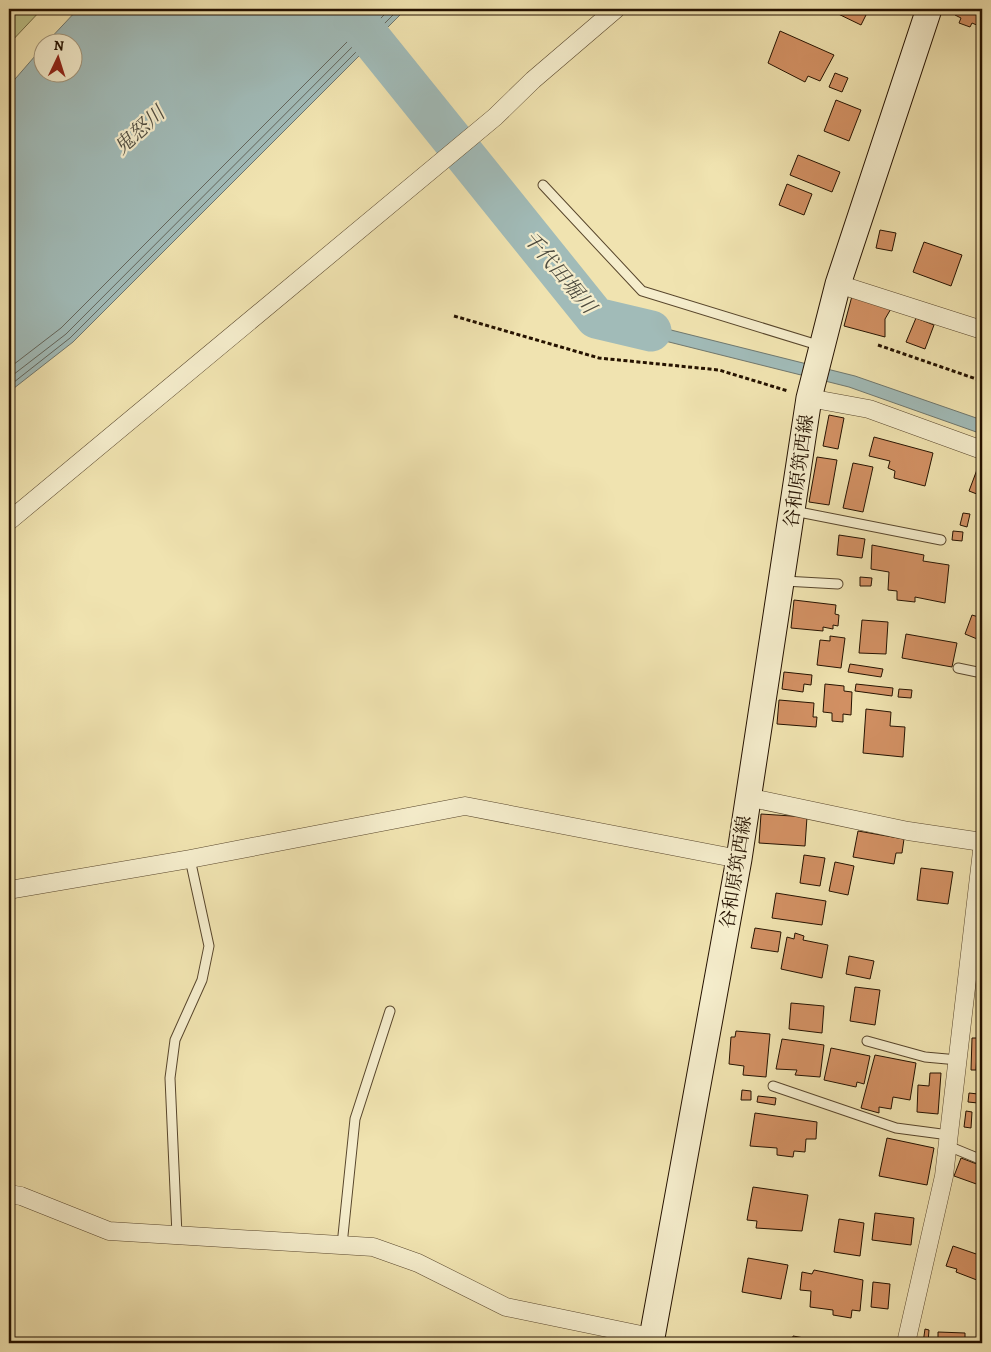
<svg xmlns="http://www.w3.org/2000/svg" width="991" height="1352" viewBox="0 0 991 1352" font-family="Alegreya,'Noto Serif JP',serif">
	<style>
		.green { fill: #bec288; stroke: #726a44 }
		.water { fill: #a1bbb8; stroke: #6f776e }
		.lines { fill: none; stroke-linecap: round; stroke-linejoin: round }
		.shore { stroke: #63665c; stroke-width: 1 }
		.river { stroke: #a1bbb8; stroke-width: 41 }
		.building { fill: #d39164; stroke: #251200 }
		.service-casing { stroke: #58462c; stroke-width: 11 }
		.minor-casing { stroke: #58462c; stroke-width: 19 }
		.secondary-casing { stroke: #251200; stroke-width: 27 }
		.path { stroke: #251200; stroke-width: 3; stroke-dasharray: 4 2.5; stroke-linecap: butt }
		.service { stroke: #f5edcc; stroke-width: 9 }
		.minor { stroke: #f5edcc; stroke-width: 18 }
		.secondary { stroke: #f5edcc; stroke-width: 25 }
		.labels { text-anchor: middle; stroke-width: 4.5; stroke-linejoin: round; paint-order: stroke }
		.street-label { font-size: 19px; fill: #251200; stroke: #f5edcc }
		.water-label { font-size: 20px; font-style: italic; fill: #504d40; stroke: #f5edcc }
	</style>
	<rect width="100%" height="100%" fill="#f0e3b0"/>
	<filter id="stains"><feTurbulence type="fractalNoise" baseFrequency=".004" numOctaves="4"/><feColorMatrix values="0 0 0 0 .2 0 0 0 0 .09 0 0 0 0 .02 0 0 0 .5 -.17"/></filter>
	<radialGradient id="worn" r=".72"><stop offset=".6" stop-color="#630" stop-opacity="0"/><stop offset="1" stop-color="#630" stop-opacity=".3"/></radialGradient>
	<path class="green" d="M9,9H42L9,44Z"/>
	<g class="water">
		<path d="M78,9H406L73,342L9,392V86L42,48V72H72V42H47Z"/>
		<path d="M599,312L855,376L982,420V434L849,387L593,323Z"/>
	</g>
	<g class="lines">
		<g class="shore">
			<path d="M9,368L61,328L380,9"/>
			<path d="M9,378L66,334L390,9"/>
			<path d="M9,386L70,338L399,9"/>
		</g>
		<path class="river" d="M347,9L596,318L651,331"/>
	</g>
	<g class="building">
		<path d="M828,9H869L861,25Z"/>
		<path d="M958,9H982V19L979,26L972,23L970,27L959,23L961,18L955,15Z"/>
		<path d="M780,31L834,55L820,81L808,76L805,82L768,63Z"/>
		<path d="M835,73L848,78L842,92L829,87Z"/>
		<path d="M836,100L861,110L849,141L824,131Z"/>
		<path d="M798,155L840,172L832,192L790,175Z"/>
		<path d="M787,184L812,194L804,215L779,205Z"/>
		<path d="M880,230L896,233L892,251L876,248Z"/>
		<path d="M924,242L962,255L951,286L913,272Z"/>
		<path d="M852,296L892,307L885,319V337L844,326Z"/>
		<path d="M916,318L934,325L925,349L906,342Z"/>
		<path d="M829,415L844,418L838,449L823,446Z"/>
		<path d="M874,437L933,453L925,486L894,478L895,471L888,468L890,461L869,456Z"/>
		<path d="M817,457L837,460L829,505L809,502Z"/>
		<path d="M981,459H982V496L969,491Z"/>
		<path d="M853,463L873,467L863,512L843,508Z"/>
		<path d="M963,513L970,514L967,527L960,525Z"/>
		<path d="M953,531L963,532L962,541L952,540Z"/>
		<path d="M839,535L865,539L862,558L837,555Z"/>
		<path d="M872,545L924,555L923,561L949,565L945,603L915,597V602L897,600V591L888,590L889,572L871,569Z"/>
		<path d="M860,577L872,578L871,586H860Z"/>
		<path d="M794,600L836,605L835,614L839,615L838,626L833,625V629L823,627V631L791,628Z"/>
		<path d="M972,615L982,618V641L965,634Z"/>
		<path d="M862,620L888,622L886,654L859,653Z"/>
		<path d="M906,634L957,643L952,667L902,658Z"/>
		<path d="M830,636L845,638L841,668L817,665L820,640L830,641Z"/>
		<path d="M850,664L883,669L881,677L848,672Z"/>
		<path d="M784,672L812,675L811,685L804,684L803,692L782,689Z"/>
		<path d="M825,684L844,686V691L852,692L851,715L843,714V722L832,721V713L823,712Z"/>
		<path d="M856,684L893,688L892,696L855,691Z"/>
		<path d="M899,689L912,690L911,698L898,697Z"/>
		<path d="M779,700L814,703L813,717H817L816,727L777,724Z"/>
		<path d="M866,709L891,712L890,726L905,727L903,757L863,753Z"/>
		<path d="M761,814L807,817L805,846L759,843Z"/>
		<path d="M858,831L904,839L902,853H896L894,864L853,857Z"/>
		<path d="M804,855L825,858L820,886L800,883Z"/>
		<path d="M835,862L854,866L848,895L829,891Z"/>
		<path d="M921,868L953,872L948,904L917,900Z"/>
		<path d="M776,893L826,901L822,925L772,918Z"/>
		<path d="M755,928L781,932L778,952L751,948Z"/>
		<path d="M795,933L804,936L803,940L828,945L822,978L781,969L787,937L794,939Z"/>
		<path d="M849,956L874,961L870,979L846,974Z"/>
		<path d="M855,987L880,990L875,1025L850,1021Z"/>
		<path d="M791,1003L824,1006L822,1033L789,1029Z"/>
		<path d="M736,1031L770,1034L766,1077L743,1075L744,1066L729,1064L731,1037H735Z"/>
		<path d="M972,1038H978L976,1070H971Z"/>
		<path d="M782,1039L824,1045L820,1077L795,1075L797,1070L776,1069Z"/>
		<path d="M831,1048L870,1056L864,1084L857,1082L856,1087L824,1080Z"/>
		<path d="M875,1055L916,1063L910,1100L893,1097L891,1109L879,1107V1113L861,1108Z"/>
		<path d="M930,1073H941L938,1114L917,1112L918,1085L929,1086Z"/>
		<path d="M742,1090L751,1091V1100H741Z"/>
		<path d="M969,1093L978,1094V1103L968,1102Z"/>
		<path d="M758,1096L776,1098L775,1105L757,1102Z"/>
		<path d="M966,1111L972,1112L971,1128L964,1127Z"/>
		<path d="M755,1113L817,1122L816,1139H806L805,1152L794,1151L793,1157L777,1155V1148L750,1146Z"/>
		<path d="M887,1138L934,1148L927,1185L879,1176Z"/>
		<path d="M961,1158L982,1166V1186L954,1176Z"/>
		<path d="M753,1187L808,1195L802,1231L756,1228L757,1221L747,1220Z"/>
		<path d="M875,1213L914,1218L911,1245L872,1240Z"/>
		<path d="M839,1219L864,1223L860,1256L834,1252Z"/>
		<path d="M953,1246L982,1256V1282L956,1272L957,1269L946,1266Z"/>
		<path d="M748,1258L788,1265L781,1299L742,1292Z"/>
		<path d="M814,1270L863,1280L860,1311L852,1310L851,1318L833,1315V1310L810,1307L811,1291L800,1290L802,1272L812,1274Z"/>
		<path d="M873,1282L890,1284L888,1309L871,1307Z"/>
		<path d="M925,1329L929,1330L928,1343H923Z"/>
		<path d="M938,1332L965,1333V1343H938Z"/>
		<path d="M793,1336L832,1343H792Z"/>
	</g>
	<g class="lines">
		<g class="service-casing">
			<g id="service">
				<path d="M543,185L642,291L821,346"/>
				<path d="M794,511L941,540"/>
				<path d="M784,581L838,584"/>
				<path d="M958,668L982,673"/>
				<path d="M867,1041L925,1057L958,1060"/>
				<path d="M773,1086L896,1128L949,1135"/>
				<path d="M948,1146L982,1160"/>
				<path d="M177,1235L170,1078L175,1040L202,980L209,946L190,859"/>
				<path d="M342,1245L355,1119L390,1011"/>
			</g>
		</g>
		<g class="minor-casing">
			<g id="minor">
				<path d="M838,284L982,330"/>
				<path d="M809,398L869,409L982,450"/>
				<path d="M9,521L495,117L533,80L616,9"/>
				<path d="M747,797L908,831L982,842"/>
				<path d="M9,890L190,859L465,806L739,859"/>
				<path d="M9,1194L21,1196L109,1231L373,1247L418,1263L506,1307L651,1337"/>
				<path d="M906,1343L944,1176L982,851"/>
			</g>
		</g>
		<g class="secondary-casing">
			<path id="secondary" d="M651,1343L739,859L809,398L838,284L929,9"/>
		</g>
		<g class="path">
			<path d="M454,316L599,358L719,370L788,391"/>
			<path d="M878,345L982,381"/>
		</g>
		<use href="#service" class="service"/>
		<use href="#minor" class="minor"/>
		<use href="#secondary" class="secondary"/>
	</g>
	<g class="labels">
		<g class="street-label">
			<text transform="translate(798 471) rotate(-82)" y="7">谷和原筑西線</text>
			<text transform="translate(735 872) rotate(-81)" y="7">谷和原筑西線</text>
		</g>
		<g class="water-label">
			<text transform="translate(139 130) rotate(-42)" y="7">鬼怒川</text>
			<text transform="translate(560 272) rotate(50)" y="7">千代田堀川</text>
		</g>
	</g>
	<rect width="991" height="1352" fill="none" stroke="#f0e3b0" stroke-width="30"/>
	<rect x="10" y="10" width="971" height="1332" fill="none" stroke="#251200" stroke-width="2.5"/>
	<rect x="15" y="15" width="961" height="1322" fill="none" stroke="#251200"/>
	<g transform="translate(58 58) rotate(4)"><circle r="24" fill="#f5edcc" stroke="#a2957a"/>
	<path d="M0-4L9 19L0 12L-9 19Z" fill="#8f2418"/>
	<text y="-8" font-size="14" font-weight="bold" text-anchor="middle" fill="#251200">N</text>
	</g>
	<rect width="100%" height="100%" filter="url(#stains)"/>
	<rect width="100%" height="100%" fill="url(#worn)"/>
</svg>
